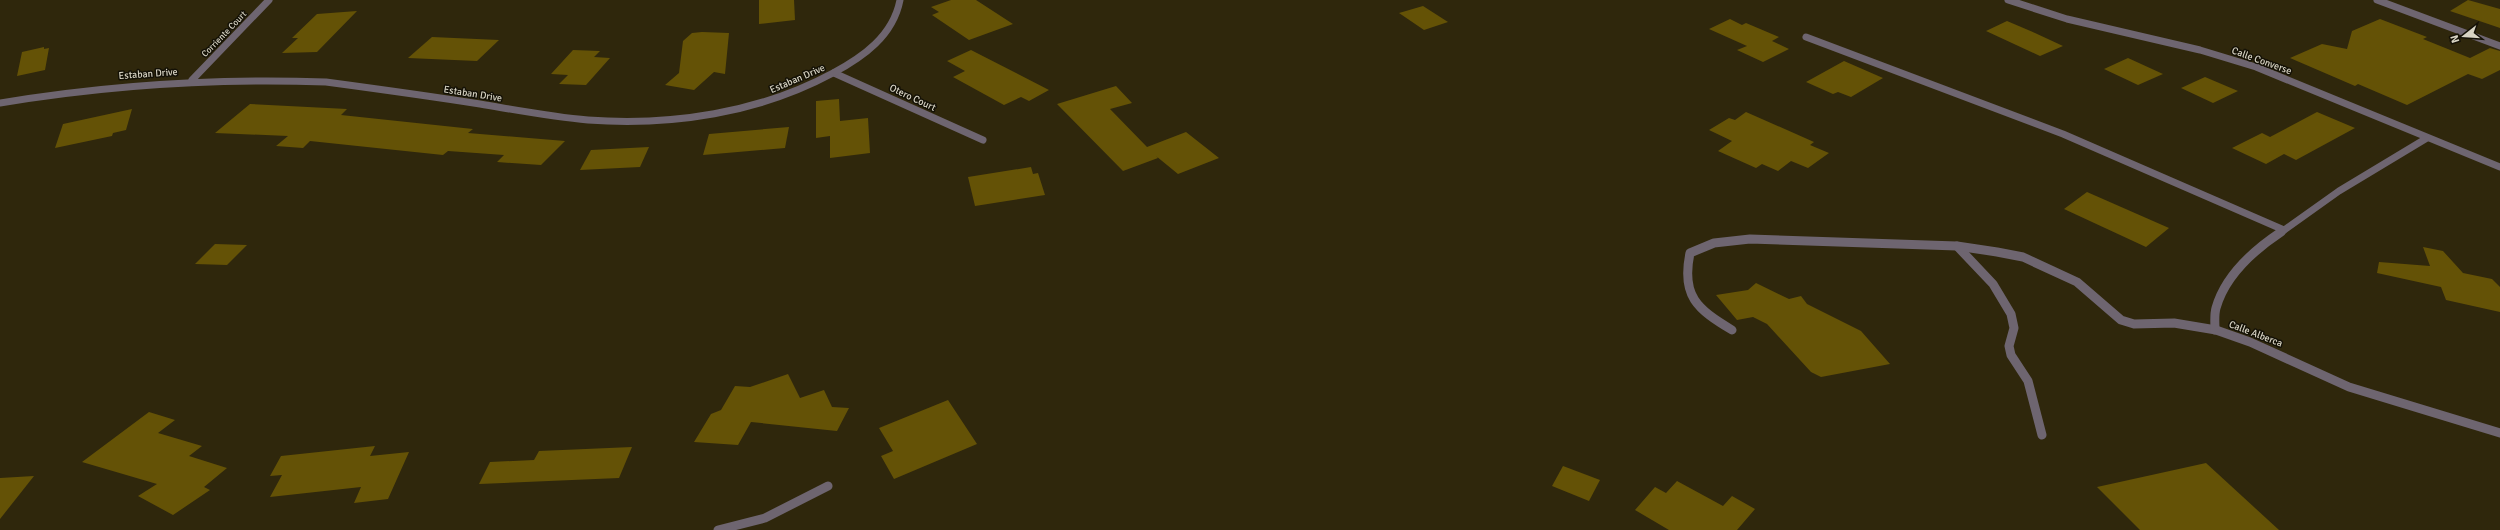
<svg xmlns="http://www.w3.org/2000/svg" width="2500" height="530" viewBox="0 0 2500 530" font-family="Signika,sans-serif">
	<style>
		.building { fill: #645206 }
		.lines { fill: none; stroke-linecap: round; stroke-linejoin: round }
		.service-far1 { stroke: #6e6570; stroke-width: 7 }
		.service { stroke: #6e6570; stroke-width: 9 }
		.minor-far1 { stroke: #6e6570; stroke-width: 7 }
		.minor { stroke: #6e6570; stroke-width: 9 }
		.labels { text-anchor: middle; stroke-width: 3; stroke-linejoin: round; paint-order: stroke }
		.far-street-label { font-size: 9px; fill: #d8d4c4; stroke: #141106 }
		.street-label { font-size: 10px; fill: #d8d4c4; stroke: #141106 }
	</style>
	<rect width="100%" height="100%" fill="#2f270c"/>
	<g class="building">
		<path d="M759,0H794L795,20L759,24Z"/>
		<path d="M951,0H976L1013,24L969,40L932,15L939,12L931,7Z"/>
		<path d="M2468,0L2500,9V28L2450,11Z"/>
		<path d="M1423,6L1448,22L1424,30L1399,13Z"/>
		<path d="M357,11L317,52L282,53L298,38H292L317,14Z"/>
		<path d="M1730,19L1742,25L1746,23L1779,37L1772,41L1789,49L1763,62L1737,50L1747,46L1709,29Z"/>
		<path d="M2380,19L2427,37L2423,39L2470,58L2490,48L2500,51V70L2482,79L2468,74L2407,105L2358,84L2355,86L2290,58L2322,44L2347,49L2352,31Z"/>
		<path d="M2007,21L2035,33L2063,46L2040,56L1986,31Z"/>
		<path d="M702,32L729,33L725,74L714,72L694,90L665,85L679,73L683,41L692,33Z"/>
		<path d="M432,37L499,40L477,61L408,58Z"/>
		<path d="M44,47V49L49,48L45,70L17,76L22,52Z"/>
		<path d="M573,50L600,51L594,57L610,58L586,85L559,84L568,75L551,74Z"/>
		<path d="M971,50L1049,90L1029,101L1021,97L1004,105L953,77L965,71L947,61Z"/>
		<path d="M2128,58L2163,74L2138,85L2104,69Z"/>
		<path d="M1844,61L1883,78L1851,97L1838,92L1833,94L1806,82Z"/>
		<path d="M2205,77L2238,91L2213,103L2181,88Z"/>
		<path d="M1116,86L1132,103L1110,109L1147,147L1186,132L1219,158L1178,174L1156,156L1158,158L1123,171L1057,104Z"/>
		<path d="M839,99L840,121L868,118L870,153L830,158V136L816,138V101Z"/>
		<path d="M250,104L347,109L341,115L473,129L468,133L565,141L541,165L497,162L504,155L448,151L443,155L310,141L303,148L276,146L288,136L215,133Z"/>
		<path d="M132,109L126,130L113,133L112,136L55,148L63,124Z"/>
		<path d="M1746,112L1814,142L1810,145L1829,153L1808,168L1791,161L1778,171L1762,164L1756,168L1718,151L1732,141L1709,130L1729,118L1735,120Z"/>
		<path d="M2317,112L2355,128L2296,160L2284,154L2266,164L2232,148L2262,133L2270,137Z"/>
		<path d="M789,127L785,148L703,155L709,134Z"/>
		<path d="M649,147L640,167L580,170L591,150Z"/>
		<path d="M1031,167L1033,174L1038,173L1045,195L975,206L968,177Z"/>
		<path d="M2087,192L2169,228L2146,247L2064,209Z"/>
		<path d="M215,244L247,245L227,265L195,264Z"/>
		<path d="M2423,247L2443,251L2463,273L2492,279L2500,287V312L2446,300L2441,287L2377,273L2379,262L2430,266Z"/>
		<path d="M1756,283L1789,299L1801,296L1807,304L1861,331L1890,364L1821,377L1811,372L1767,324L1753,317L1737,320L1716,295L1748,290Z"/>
		<path d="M788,374L800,398L824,390L832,407L849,408L837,431L751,422L738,445L694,442L711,414L721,410L735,386L750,387Z"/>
		<path d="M948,400L977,444L894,479L881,456L893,451L879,428Z"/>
		<path d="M149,412L175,420L158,433L202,446L189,456L227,468L204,487L210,490L173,515L138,496L157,484L82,462Z"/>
		<path d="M375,446L370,456L409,452L388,499L354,503L361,487L270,497L282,475L270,476L281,456Z"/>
		<path d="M632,447L619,478L479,484L490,462L534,460L539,451Z"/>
		<path d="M2206,463L2279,530H2140L2097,487Z"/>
		<path d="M1563,466L1600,480L1589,501L1552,486Z"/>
		<path d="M34,476L0,519V478Z"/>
		<path d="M1677,481L1723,506L1732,496L1755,509L1737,530H1669L1635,510L1655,487L1666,493Z"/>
	</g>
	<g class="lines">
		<path class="service-far1" d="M1806,37L2063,134L2284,230"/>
		<path class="service" d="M1957,246L1993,284L2011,314L2014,328L2009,346L2011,355L2028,381L2042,435"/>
		<g class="minor-far1">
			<path d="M2008,0L2067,19L2200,50L2256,67L2500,167"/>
			<path d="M2377,0L2500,46"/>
			<path d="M834,73L983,140"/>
			<path d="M192,80L269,0"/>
			<path d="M0,103C108,85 216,78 326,82C378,89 429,96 480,104C516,110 552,117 588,120C672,126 759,113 833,73C863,57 893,36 900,0"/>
			<path d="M2280,233L2339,191L2427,138"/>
		</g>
		<g class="minor">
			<path d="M1732,330C1697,309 1681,296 1690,253L1714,243L1750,239L1957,246L1997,252L2023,257L2077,282L2121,320L2134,324L2174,323L2216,330L2250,342L2349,387L2500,433"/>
			<path d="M2215,330C2215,323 2214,315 2216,308C2225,276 2254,250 2281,232"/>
			<path d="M718,530L765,518L828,486"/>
		</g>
	</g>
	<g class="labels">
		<g class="far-street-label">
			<text transform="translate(224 34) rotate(-46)" y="3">Corriente Court</text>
		</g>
		<g class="street-label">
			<text transform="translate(2262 60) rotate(20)" y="4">Calle Converse</text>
			<text transform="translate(148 73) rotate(-4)" y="4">Estaban Drive</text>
			<text transform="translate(797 78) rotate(-23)" y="4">Estaban Drive</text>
			<text transform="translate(473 93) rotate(9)" y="4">Estaban Drive</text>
			<text transform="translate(913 97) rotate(25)" y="4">Otero Court</text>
			<text transform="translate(2256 333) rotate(21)" y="4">Calle Alberca</text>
		</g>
	</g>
	<g transform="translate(2464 36) rotate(253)" stroke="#141106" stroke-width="3" paint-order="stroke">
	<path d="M0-3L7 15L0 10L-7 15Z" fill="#d8d4c4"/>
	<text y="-6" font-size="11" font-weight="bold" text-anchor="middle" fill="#d8d4c4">N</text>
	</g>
</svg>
